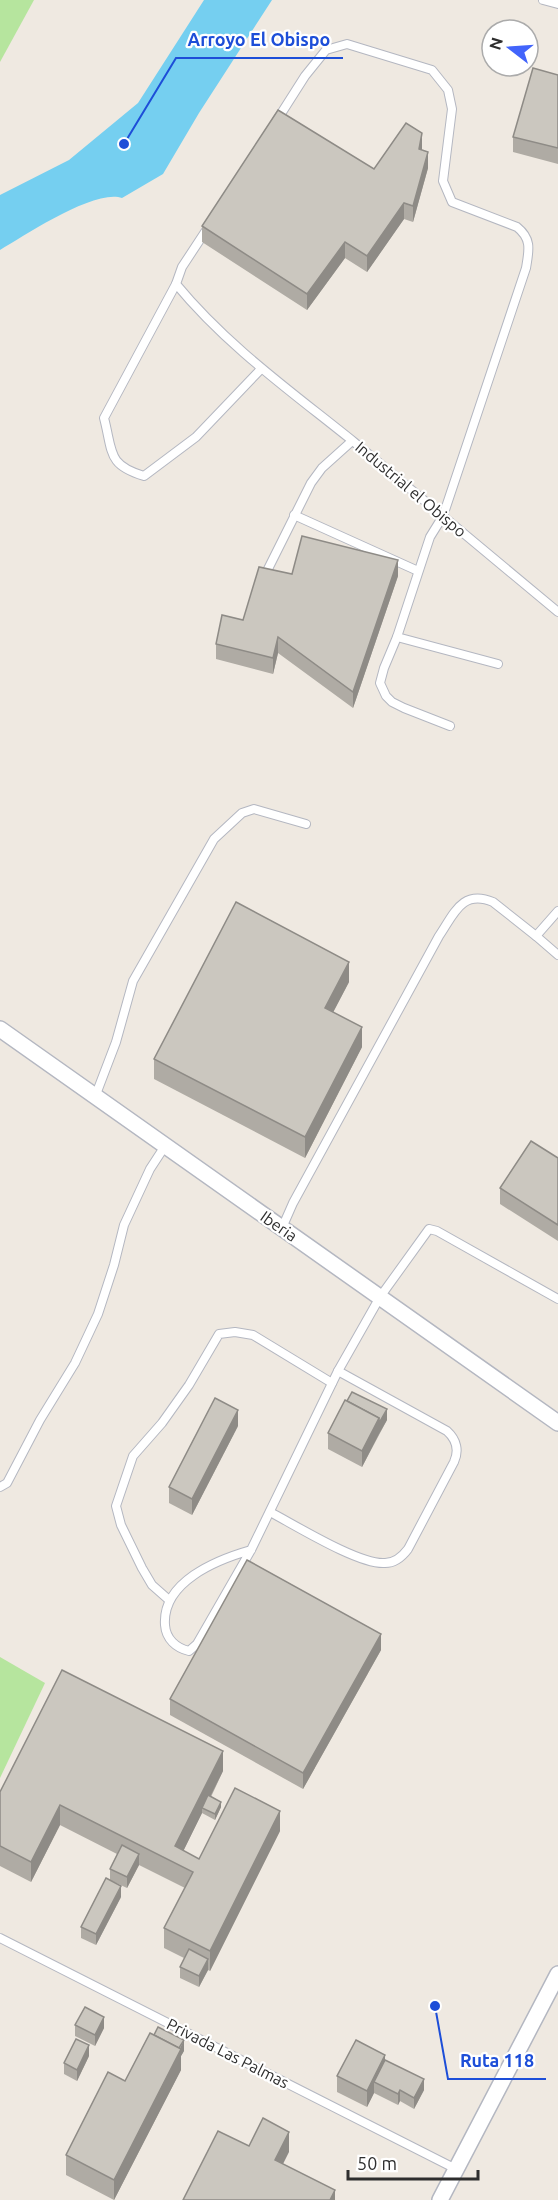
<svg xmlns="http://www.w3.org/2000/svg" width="558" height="2200" viewBox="0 0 558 2200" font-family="Ubuntu,sans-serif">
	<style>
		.green { fill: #b6e59e }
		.water { fill: #75cff0 }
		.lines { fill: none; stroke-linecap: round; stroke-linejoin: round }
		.service-casing { stroke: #b4b7c1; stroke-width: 10 }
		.minor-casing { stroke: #b4b7c1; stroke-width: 18 }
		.service { stroke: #fff; stroke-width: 8 }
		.minor { stroke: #fff; stroke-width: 15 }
		.wall { fill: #afaba4 }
		.shaded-wall { fill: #8e8b86 }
		.building { fill: #cbc7bf; stroke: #8e8b86; stroke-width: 1.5 }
		.labels { text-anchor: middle; stroke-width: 4.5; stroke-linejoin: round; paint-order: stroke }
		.street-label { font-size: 16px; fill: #2e2e2e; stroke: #fff }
		.leader { fill: none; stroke: #1d4ed8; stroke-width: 2 }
		.callout-dot { fill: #1d4ed8; stroke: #fff; stroke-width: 2 }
		.callout-label { font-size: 18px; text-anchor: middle; font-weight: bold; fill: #1d4ed8; stroke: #fff; stroke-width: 4.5; stroke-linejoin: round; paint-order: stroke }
	</style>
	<rect width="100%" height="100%" fill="#efe9e1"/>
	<g class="green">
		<path d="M0,0H34L0,62Z"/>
		<path d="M0,1657L45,1683L0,1778Z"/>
	</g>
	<path class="water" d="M204,0H272L199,113L163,174L122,198C94,189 26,235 0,250V195L69,160L138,103Z"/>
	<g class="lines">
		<g class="service-casing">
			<g id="service">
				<path d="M543,0L558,4"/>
				<path d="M277,120L305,76L326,50L347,44L432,70L448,90L452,109L443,181L452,202L517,227C532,239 529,250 526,268L443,516L430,537L397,637L384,668L380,683L386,696L392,702L404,708L450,726"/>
				<path d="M207,229L182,267L176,284C227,346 292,392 354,442C422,498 490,555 558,612"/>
				<path d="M176,284L104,418C113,452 107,465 144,476L196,437L261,369"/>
				<path d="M294,515L418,571"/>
				<path d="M264,577L311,483L322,468L352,441"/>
				<path d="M397,637L498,664"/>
				<path d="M558,911L536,936L558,955"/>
				<path d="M95,1097L116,1042L133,981L214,839L242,813L254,809L306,824"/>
				<path d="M282,1228L293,1203L439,936C454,914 462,889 493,902L536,936"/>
				<path d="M0,1487L7,1483L40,1420L75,1363L98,1314L114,1265L124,1225L150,1169L165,1146"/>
				<path d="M270,1512C295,1525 359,1565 385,1563C395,1563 402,1557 408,1549L454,1462C459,1451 457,1440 447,1431L338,1371"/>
				<path d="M251,1550C216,1560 162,1582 165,1625C166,1639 176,1648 189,1651L197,1644L251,1550L338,1371L380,1297L429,1229L437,1231L558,1299"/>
				<path d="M169,1600L152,1585L142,1568L121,1525L116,1506L133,1456L162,1423L189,1385L219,1334L235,1332L253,1335L332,1383"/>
				<path d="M0,1938L456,2169"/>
			</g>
		</g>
		<g class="minor-casing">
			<g id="minor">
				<path d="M0,1029L558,1423"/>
				<path d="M440,2200L558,1974"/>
			</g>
		</g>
		<use href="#service" class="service"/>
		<use href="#minor" class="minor"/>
	</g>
	<g class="wall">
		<path d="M558,75V164L513,152V137Z"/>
		<path d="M421,150L428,168L413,222L404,219L367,272L345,258L307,310L202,242V226L374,169Z"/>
		<path d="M292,574L398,576L353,708L278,653L273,674L216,659V644Z"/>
		<path d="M349,982L333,1012L362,1047L305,1158L154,1079V1059Z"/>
		<path d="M558,1158V1241L500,1204V1188Z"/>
		<path d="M387,1420L362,1467L328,1449V1433Z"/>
		<path d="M238,1426L192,1515L169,1503V1487Z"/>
		<path d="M381,1650L303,1789L170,1715V1699Z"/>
		<path d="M223,1771L211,1797L221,1807L215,1820L202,1813L183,1851L199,1859L280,1831L210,1971L208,1970L199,1987L180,1978V1967L184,1958L164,1948V1928L185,1888L139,1865L127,1888L110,1880V1869L117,1854L60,1825L31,1882L0,1866V1792Z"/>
		<path d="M121,1897L96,1945L81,1938V1927Z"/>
		<path d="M75,2025L104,2028L95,2046L75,2036Z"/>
		<path d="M184,2051L181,2056V2070L114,2200L66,2175V2155L125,2081Z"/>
		<path d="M89,2056L77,2081L64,2074V2063Z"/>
		<path d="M385,2060L424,2090L414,2109L400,2101L398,2105L374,2093L367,2107L337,2092V2076Z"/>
	</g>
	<g class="shaded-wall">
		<path d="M422,133V149L419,165V149Z"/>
		<path d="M428,152V168L413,222V206Z"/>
		<path d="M404,203V219L367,272V256Z"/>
		<path d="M345,242V258L307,310V294Z"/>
		<path d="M398,560V576L353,708V692Z"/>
		<path d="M278,637V653L273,674V658Z"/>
		<path d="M349,962V982L325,1028V1008Z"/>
		<path d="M362,1027V1047L305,1158V1137Z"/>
		<path d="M387,1409V1420L379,1434V1423Z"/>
		<path d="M238,1410V1426L192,1515V1499Z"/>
		<path d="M379,1418V1434L362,1467V1451Z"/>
		<path d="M381,1634V1650L303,1789V1773Z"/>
		<path d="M223,1751V1771L204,1809L202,1808V1813L177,1864L175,1846Z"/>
		<path d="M221,1802V1807L215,1820V1814Z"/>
		<path d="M60,1805V1825L31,1882V1862Z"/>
		<path d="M280,1811V1831L210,1971V1951Z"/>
		<path d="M139,1854V1865L127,1888V1877Z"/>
		<path d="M121,1886V1897L96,1945V1934Z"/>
		<path d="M208,1959V1970L199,1987V1976Z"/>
		<path d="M104,2017V2028L95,2046V2035Z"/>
		<path d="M184,2040V2051L181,2056V2070L114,2200V2180Z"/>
		<path d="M89,2045V2056L77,2081V2070Z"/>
		<path d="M385,2055V2071L374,2082V2093L367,2107V2091Z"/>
		<path d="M424,2079V2090L414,2109V2098Z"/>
		<path d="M400,2090V2101L398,2105V2094Z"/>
		<path d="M289,2132V2152L275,2180V2160Z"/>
		<path d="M335,2190V2200H330Z"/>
	</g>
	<g class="building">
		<path d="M533,68L558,75V148L513,137Z"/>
		<path d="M278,110L374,169L406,123L422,133L419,149L428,152L413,206L404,203L367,256L345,242L307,294L202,226Z"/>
		<path d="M302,536L398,560L353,692L278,637L273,658L216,644L222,615L243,620L259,567L292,574Z"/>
		<path d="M236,902L349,962L325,1008L362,1027L305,1137L154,1059Z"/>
		<path d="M531,1141L558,1158V1225L500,1188Z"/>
		<path d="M352,1392L387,1409L379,1423V1418L347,1401Z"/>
		<path d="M215,1398L238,1410L192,1499L169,1487Z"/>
		<path d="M345,1400L379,1418L362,1451L328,1433Z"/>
		<path d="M247,1560L381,1634L303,1773L170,1699Z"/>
		<path d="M62,1670L223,1751L175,1846L199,1859L235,1788L280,1811L210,1951L164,1928L193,1872L60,1805L31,1862L0,1846V1792Z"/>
		<path d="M208,1795L221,1802L215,1814L202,1808Z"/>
		<path d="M122,1845L139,1854L127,1877L110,1869Z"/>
		<path d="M106,1878L121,1886L96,1934L81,1927Z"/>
		<path d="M189,1949L208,1959L199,1976L180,1967Z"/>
		<path d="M85,2007L104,2017L95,2035L75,2025Z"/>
		<path d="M158,2027L184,2040L179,2048L154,2035Z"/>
		<path d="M150,2033L181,2049L114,2180L66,2155L108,2072L125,2081Z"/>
		<path d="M76,2039L89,2045L77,2070L64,2063Z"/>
		<path d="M356,2040L385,2055L367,2091L337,2076Z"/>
		<path d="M385,2060L424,2079L414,2098L400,2090L398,2094L374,2082Z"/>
		<path d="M263,2118L289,2132L275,2160L335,2190L330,2200H183L218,2131L249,2146Z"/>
	</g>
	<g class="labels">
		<g class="street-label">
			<text transform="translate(411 489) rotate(40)" y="6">Industrial el Obispo</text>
			<text transform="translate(279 1226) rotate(35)" y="6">Iberia</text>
			<text transform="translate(228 2053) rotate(27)" y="6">Privada Las Palmas</text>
		</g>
	</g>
	<path class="leader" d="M124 144L176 58H343M435 2006L448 2079H546"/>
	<g class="callout-dot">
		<circle cx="124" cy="144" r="6"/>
		<circle cx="435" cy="2006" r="6"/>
	</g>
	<g class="callout-label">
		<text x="259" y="46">Arroyo El Obispo</text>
		<text x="497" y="2067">Ruta 118</text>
	</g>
	<g transform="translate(510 48) rotate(287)"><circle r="28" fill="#ffffff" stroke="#ababab" stroke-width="1.5"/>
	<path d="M0-4.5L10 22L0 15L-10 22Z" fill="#4264fb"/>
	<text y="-9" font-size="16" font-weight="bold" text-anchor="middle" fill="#2e2e2e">N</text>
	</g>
	<path d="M348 2170v9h130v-9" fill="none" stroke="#2e2e2e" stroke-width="3"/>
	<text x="357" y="2170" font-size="18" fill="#2e2e2e" stroke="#ffffff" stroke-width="4.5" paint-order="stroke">50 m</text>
</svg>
